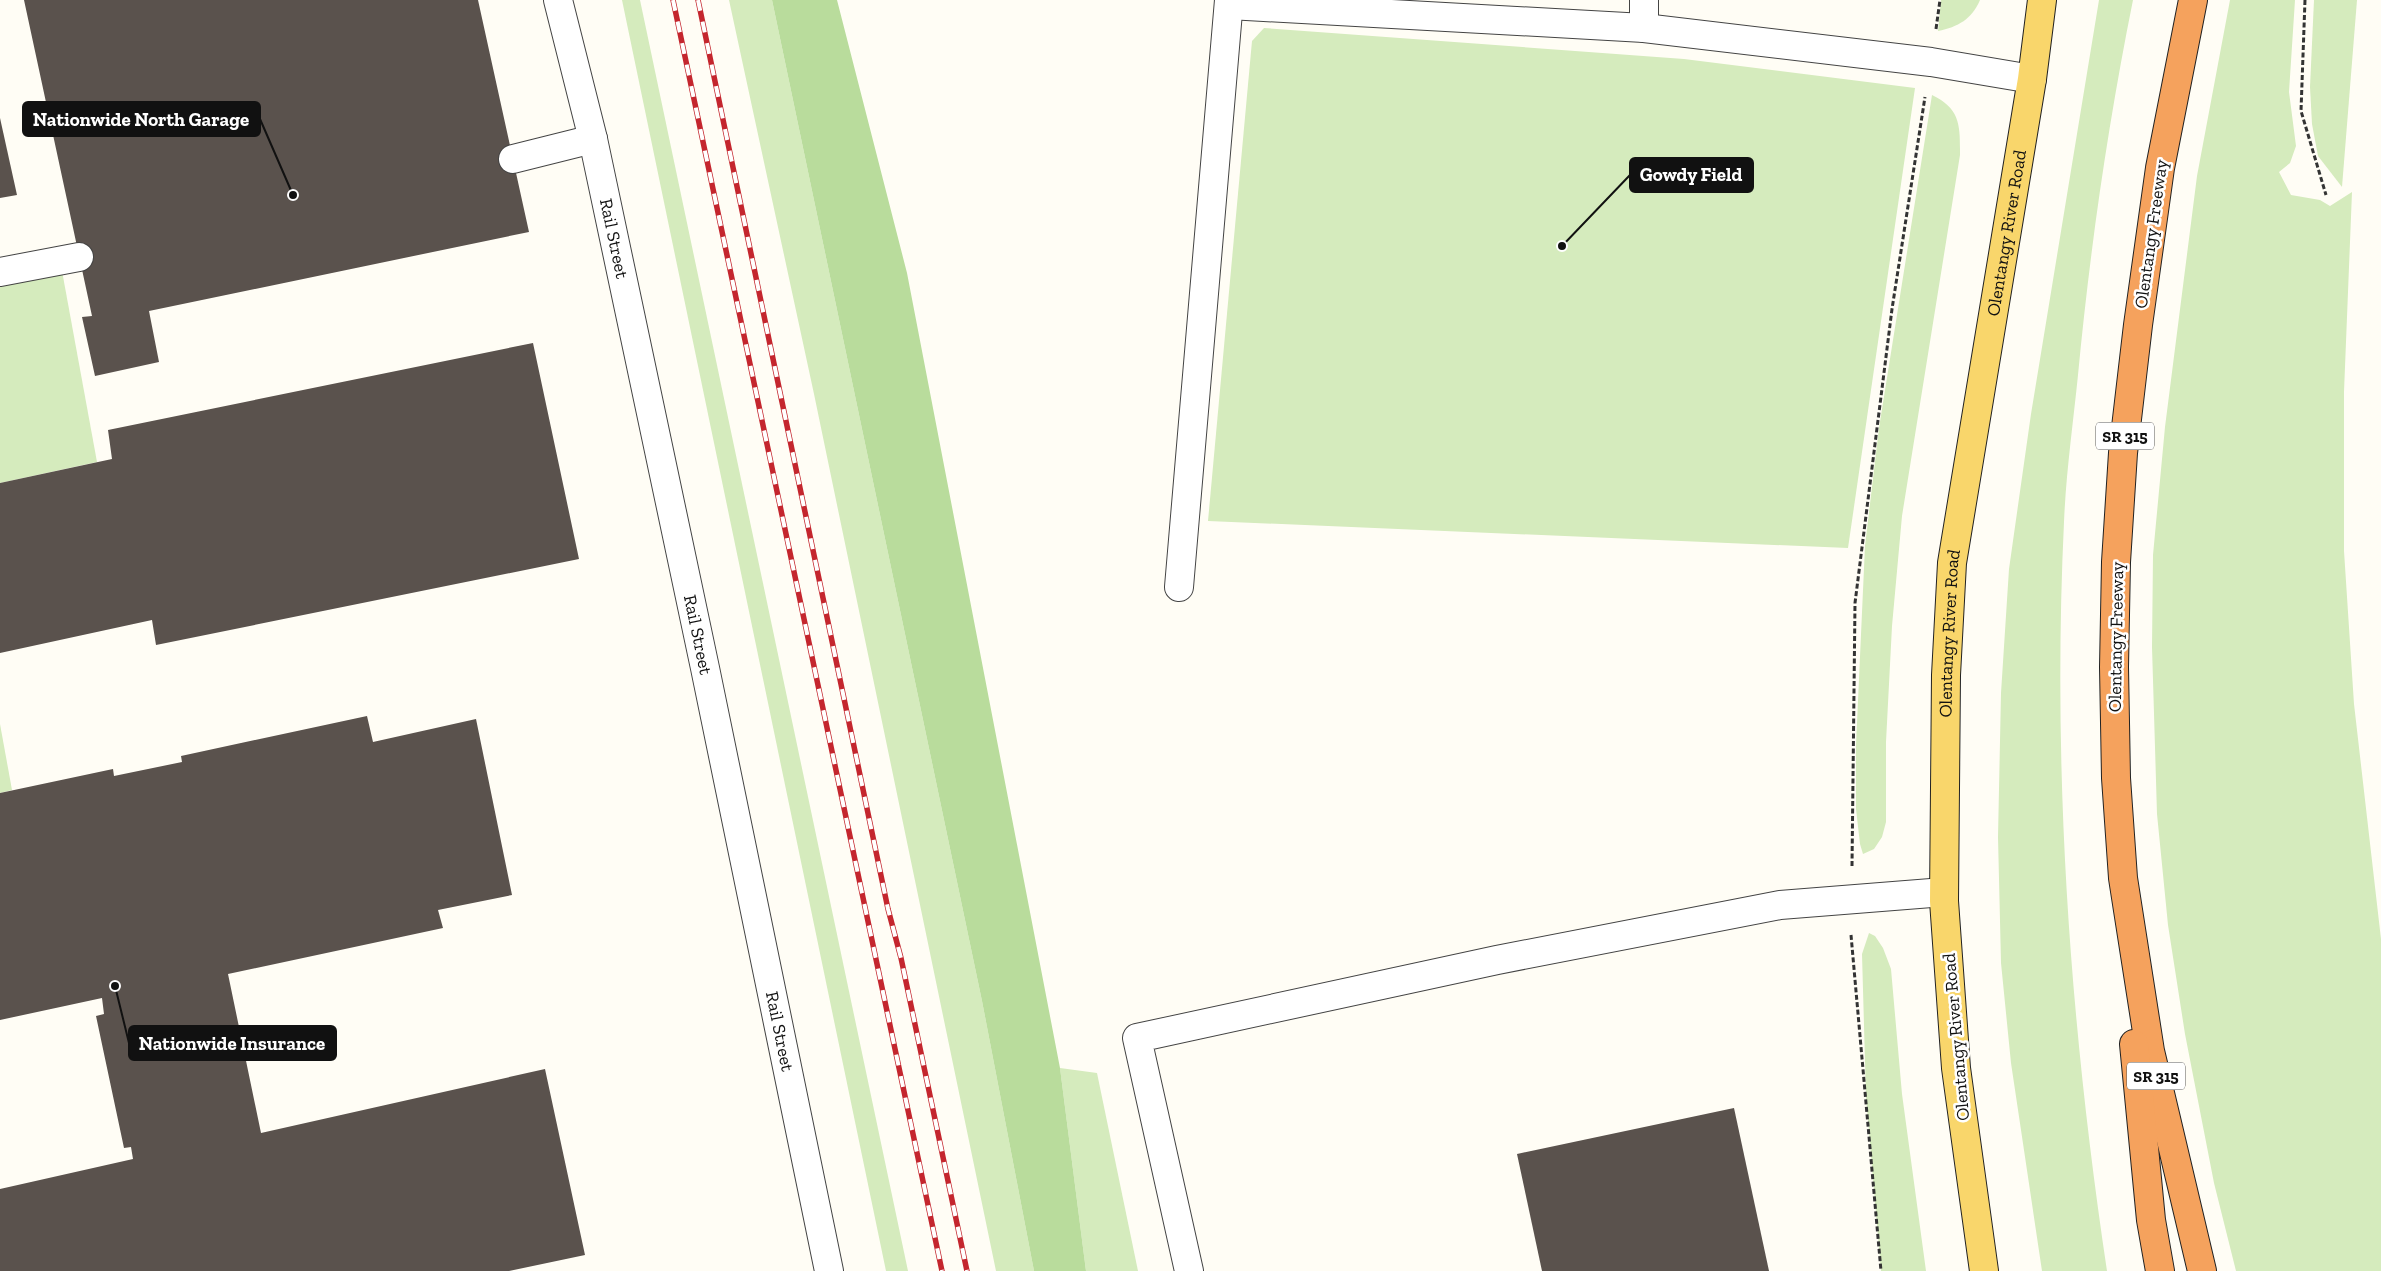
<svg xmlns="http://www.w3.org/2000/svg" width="2381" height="1271" viewBox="0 0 2381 1271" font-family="'Zilla Slab',serif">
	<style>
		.green { fill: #d5ebbd }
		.forest { fill: #b9dc9c }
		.building { fill: #5a524d }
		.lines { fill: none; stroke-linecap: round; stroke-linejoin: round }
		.minor-casing { stroke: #444; stroke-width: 30 }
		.major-casing { stroke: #222; stroke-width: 30 }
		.highway-casing { stroke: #222; stroke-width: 30 }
		.path { stroke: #333; stroke-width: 3; stroke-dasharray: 5 2.5; stroke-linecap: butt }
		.minor { stroke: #fff; stroke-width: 28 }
		.major { stroke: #f9d66b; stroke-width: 28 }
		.highway { stroke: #f5a25d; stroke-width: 28 }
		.rail-casing { stroke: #c4262e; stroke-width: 5.5 }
		.rail { stroke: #fff; stroke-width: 4; stroke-dasharray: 11; stroke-linecap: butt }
		.labels { text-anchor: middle; stroke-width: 5; stroke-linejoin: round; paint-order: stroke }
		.shield { fill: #fff; stroke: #585858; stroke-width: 1 }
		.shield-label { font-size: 16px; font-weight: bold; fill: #111 }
		.street-label { font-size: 18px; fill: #111; stroke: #fff }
		.leader { fill: none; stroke: #111; stroke-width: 2 }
		.callout-dot { fill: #111; stroke: #fff; stroke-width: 2 }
		.callout { fill: #111; stroke: #111; stroke-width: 2 }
		.callout-label { font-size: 19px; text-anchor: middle; font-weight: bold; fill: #fff }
	</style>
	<rect width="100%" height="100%" fill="#fffdf5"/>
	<g class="green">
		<path d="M622,0H640L908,1271H886Z"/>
		<path d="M729,0H772L982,1001L1034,1271H996L814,394Z"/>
		<path d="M1941,0H1980C1972,19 1958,27 1938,31Z"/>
		<path d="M2099,0H2133C2108,124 2090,249 2078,375C2073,424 2066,473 2064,522C2052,772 2070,1024 2107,1271H2042L2011,1063L2001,963L1998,837L2001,693L2009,569L2031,414Z"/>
		<path d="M2230,0H2295L2289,92L2296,146L2290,163L2279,172L2291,195L2320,200L2330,206L2352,192L2344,392V551L2354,704L2381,939V1271H2236L2214,1183L2185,1034L2168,925L2157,814L2152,647L2153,555L2165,427L2197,176Z"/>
		<path d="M2314,0H2357L2342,187L2318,156L2312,124L2310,87Z"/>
		<path d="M1264,28L1684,59L1915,88L1848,548L1208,521L1252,41Z"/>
		<path d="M1932,95C1961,109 1960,126 1960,155L1902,516L1892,626L1886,742V822L1882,837L1874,849L1863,854L1860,844L1856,809V745L1865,546L1879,428Z"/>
		<path d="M60,260L97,462L0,483V272Z"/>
		<path d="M0,724L12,790L0,793Z"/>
		<path d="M1869,933L1875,936L1883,948L1891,969L1902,1094L1926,1271H1881L1866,1097L1862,954Z"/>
		<path d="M1060,1068L1097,1073L1138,1271H1086Z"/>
	</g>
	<path class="forest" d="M772,0H837L907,273L1060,1068L1086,1271H1034L982,1001Z"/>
	<g class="building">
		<path d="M24,0H478L529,232L149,311L159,362L95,376L82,317L92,316Z"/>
		<path d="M0,118L17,195L0,198Z"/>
		<path d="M533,343L579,559L156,645L152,620L0,653V483L112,459L108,430Z"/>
		<path d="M367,716L373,742L476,719L512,895L438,910L443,928L228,974L261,1133L545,1069L585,1255L509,1271H0V1189L133,1159L131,1147L124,1148L96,1016L104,1014L102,998L0,1020V793L113,769L114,776L182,762L181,756Z"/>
		<path d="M1734,1108L1769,1271H1542L1517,1154Z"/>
	</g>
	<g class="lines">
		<g class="minor-casing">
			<g id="minor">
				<path id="s1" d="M558,0L593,139L705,668L829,1271"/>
				<path d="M1644,0V28"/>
				<path d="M1229,5L1644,28L1931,62L2032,79"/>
				<path d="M513,159L593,139"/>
				<path d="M0,272L79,257"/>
				<path d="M1179,587L1229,0"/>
				<path d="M1189,1271L1137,1038L1497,960L1780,905L1944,892"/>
			</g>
		</g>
		<g class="major-casing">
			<g id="major">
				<path id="s2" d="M1984,1271L1956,1068L1944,901L1946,675L1952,563L2032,79L2042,0"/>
			</g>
		</g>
		<g class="highway-casing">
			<g id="highway">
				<path d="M2193,0L2160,168L2138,325L2123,453L2116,562L2114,667L2116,778L2123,878L2150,1051L2202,1271"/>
				<path d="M2134,1044L2151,1220L2160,1271"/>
			</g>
		</g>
		<g class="path">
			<path d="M2305,0L2301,111L2326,195"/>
			<path d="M1936,29L1940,0"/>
			<path d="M1852,866L1855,603L1892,309L1925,97"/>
			<path d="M1851,935L1881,1271"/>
		</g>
		<use href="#minor" class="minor"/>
		<use href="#major" class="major"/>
		<use href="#highway" class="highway"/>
		<g class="rail-casing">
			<g id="rail">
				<path d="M673,0L942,1271"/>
				<path d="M698,0L888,909L901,958L967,1271"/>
			</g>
		</g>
		<use href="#rail" class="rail"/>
	</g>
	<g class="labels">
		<g class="shield">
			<rect x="2096" y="422.5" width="58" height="27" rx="4"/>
			<rect x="2127" y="1062.5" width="58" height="27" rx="4"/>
		</g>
		<g class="shield-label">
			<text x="2125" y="442">SR 315</text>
			<text x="2156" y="1082">SR 315</text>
		</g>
		<g class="street-label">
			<text dy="6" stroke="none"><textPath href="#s2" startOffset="1045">Olentangy River Road</textPath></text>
			<text transform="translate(2151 234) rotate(-82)" y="6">Olentangy Freeway</text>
			<text dy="6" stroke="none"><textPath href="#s1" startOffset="245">Rail Street</textPath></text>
			<text dy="6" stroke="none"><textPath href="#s2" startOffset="640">Olentangy River Road</textPath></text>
			<text dy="6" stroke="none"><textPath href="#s1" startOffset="650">Rail Street</textPath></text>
			<text transform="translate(2116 637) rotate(-89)" y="6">Olentangy Freeway</text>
			<text dy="6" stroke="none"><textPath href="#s1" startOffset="1055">Rail Street</textPath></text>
			<text transform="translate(1956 1037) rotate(-95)" y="6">Olentangy River Road</text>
		</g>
	</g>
	<path class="leader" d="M293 195L260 119M1562 246L1630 175M115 986L129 1043"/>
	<g class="callout-dot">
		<circle cx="293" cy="195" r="5"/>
		<circle cx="1562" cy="246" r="5"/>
		<circle cx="115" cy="986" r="5"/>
	</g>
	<g class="callout">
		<rect x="23" y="102" width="237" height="34" rx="5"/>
		<rect x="1630" y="158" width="123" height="34" rx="5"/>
		<rect x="129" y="1026" width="207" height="34" rx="5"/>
	</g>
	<g class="callout-label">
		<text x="141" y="126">Nationwide North Garage</text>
		<text x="1691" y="181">Gowdy Field</text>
		<text x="232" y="1050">Nationwide Insurance</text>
	</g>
</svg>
